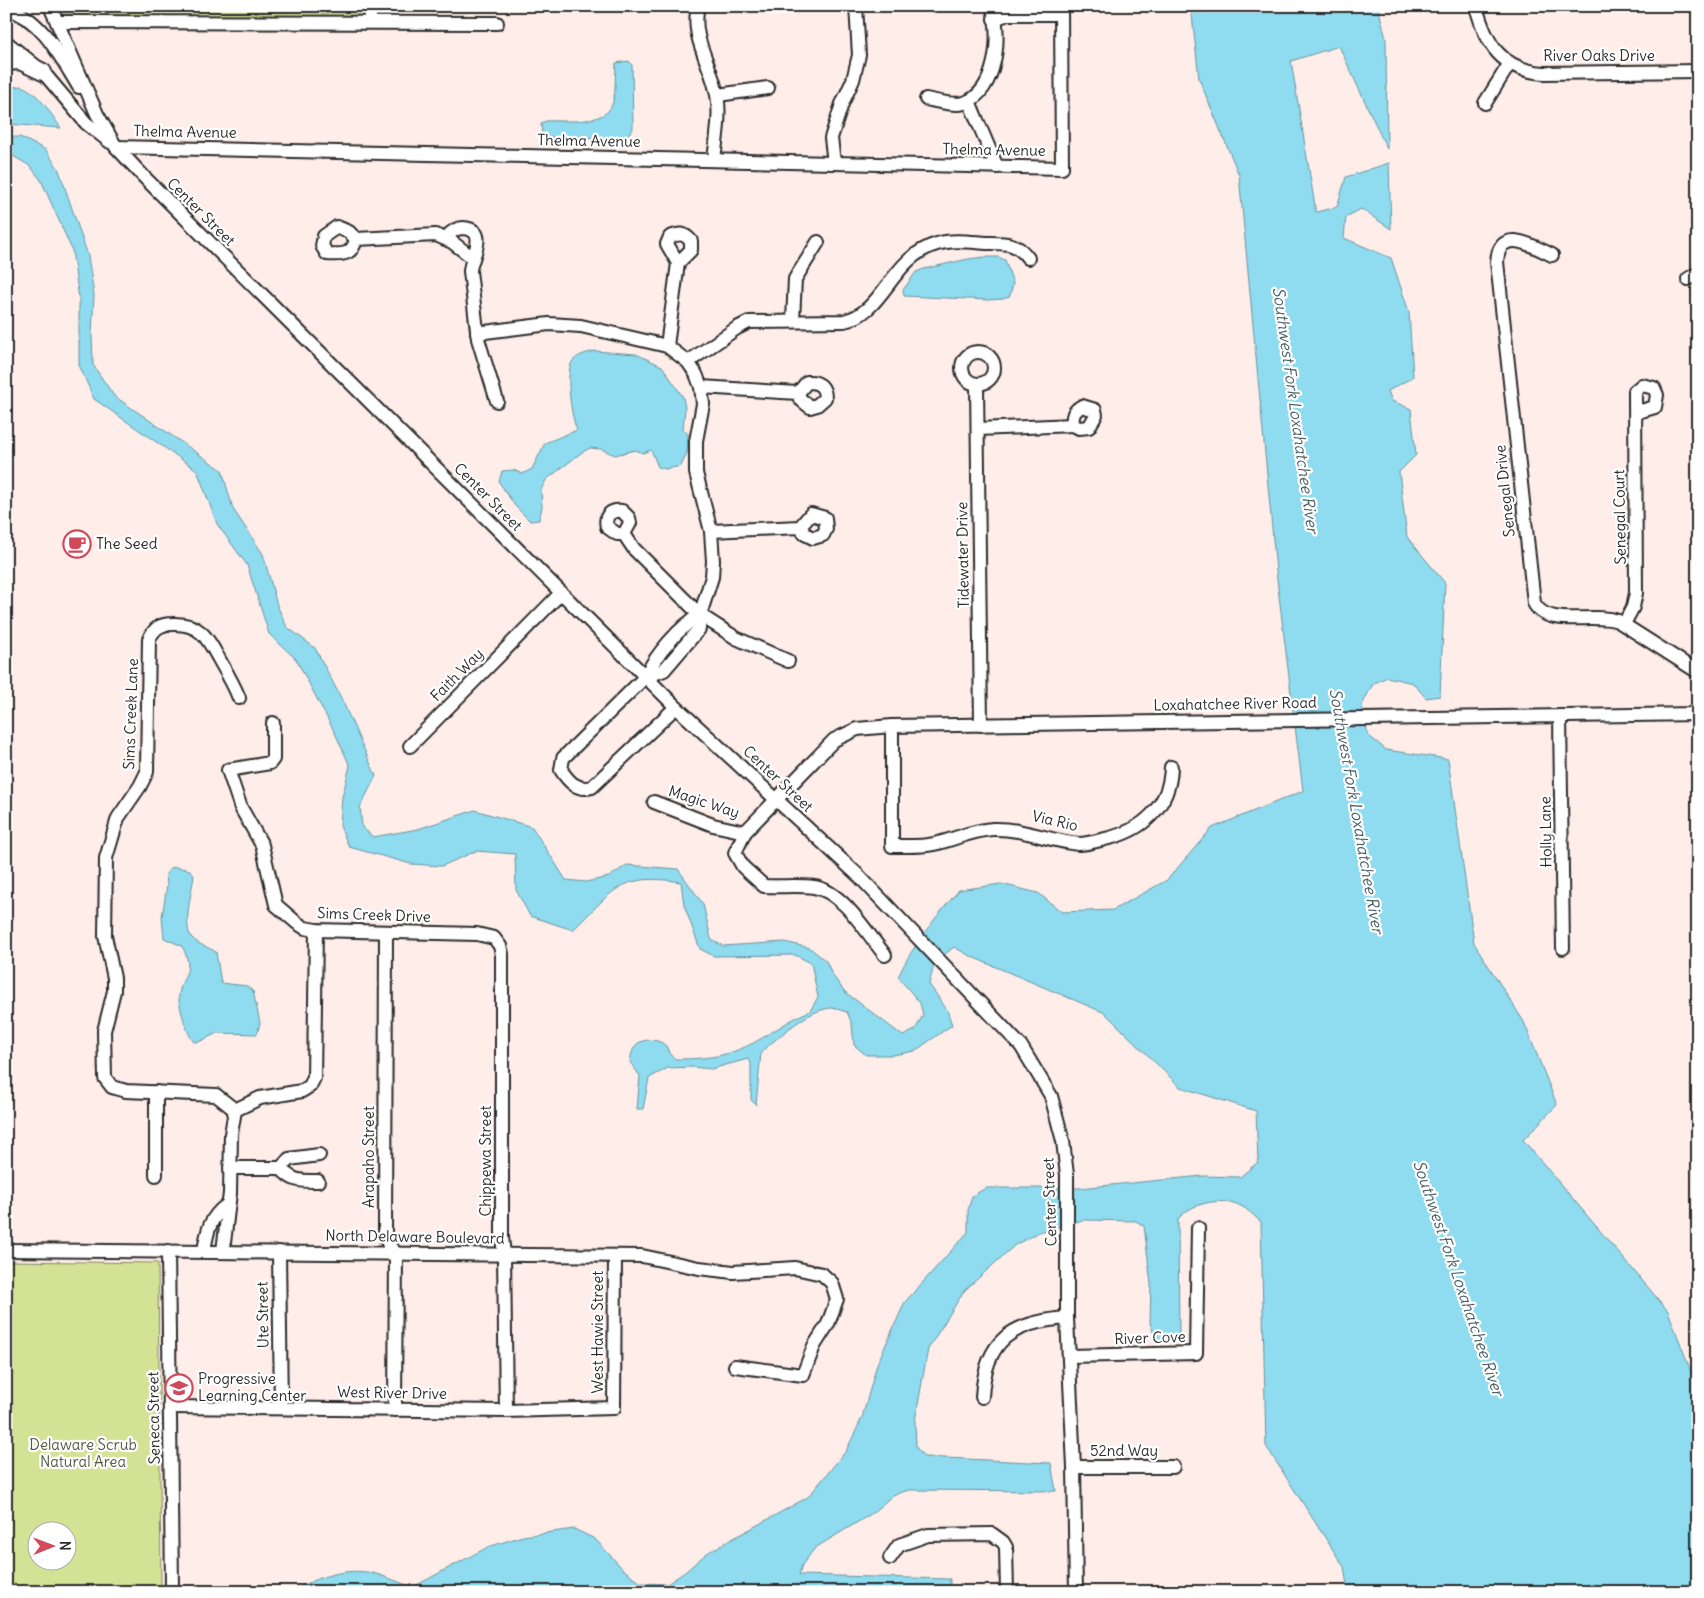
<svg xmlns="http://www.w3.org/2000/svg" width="1704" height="1598" viewBox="0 0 1704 1598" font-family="Delius,sans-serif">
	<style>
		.green { fill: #d4e295; stroke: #808660; fill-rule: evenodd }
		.water { fill: #8fdbef; stroke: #6795a1 }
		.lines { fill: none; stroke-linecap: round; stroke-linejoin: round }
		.minor-casing { stroke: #2b2b2b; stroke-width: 16 }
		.major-casing { stroke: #2b2b2b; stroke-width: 20 }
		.minor { stroke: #fff; stroke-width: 12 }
		.major { stroke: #fff; stroke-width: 16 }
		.labels { text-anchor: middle; stroke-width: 4.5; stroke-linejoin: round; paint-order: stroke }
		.street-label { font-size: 15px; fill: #2b2b2b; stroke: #fff }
		.poi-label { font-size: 15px; fill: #2b2b2b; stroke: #fff; text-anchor: start }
		.park-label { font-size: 15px; fill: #555946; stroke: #fff }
		.water-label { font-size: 16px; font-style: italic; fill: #496066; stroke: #fff }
	</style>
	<rect width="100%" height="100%" fill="#feede8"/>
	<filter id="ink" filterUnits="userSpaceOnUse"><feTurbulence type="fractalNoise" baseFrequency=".02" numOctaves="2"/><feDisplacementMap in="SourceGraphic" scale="10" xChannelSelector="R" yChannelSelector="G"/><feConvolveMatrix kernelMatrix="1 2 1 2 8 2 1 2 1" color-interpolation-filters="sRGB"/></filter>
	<g filter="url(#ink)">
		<g class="green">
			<path d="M56,6H367V18H61Z"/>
			<path d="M6,1261L158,1263L161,1586L230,1587L236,1592H6ZM38,1530H68V1560H38Z"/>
		</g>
		<g class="water">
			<path d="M1191,6H1378L1386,39L1387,149L1339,46L1291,61L1316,212L1337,207L1346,177L1389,163L1391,229L1361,209L1346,217L1344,238L1391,258L1409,312L1413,377L1388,391L1392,401L1411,409L1416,455L1399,472L1407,537L1445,583L1440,696L1426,698L1413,683L1387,677L1373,684L1362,705L1368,735L1386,750L1448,759L1474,943L1524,1022L1557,1105L1523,1140L1668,1311L1698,1390V1592H1348L1344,1567L1266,1446L1261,1222C1254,1216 1248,1209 1239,1205C1221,1197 1190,1203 1178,1219L1179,1338L1156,1340L1150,1323L1151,1284L1144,1226L1136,1221L1083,1220L1039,1232L1015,1245L964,1291L928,1349L915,1421L916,1447L924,1457L1051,1463L1056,1491L909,1490L893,1495L871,1514L815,1548L802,1565L799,1575L950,1579V1592H292C316,1577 348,1566 376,1574C388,1577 400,1583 413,1587L488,1547L523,1536L574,1529L595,1539L623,1569L641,1583L667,1584L685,1572L707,1553L808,1497L846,1451L862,1418L877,1364L905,1302L968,1232V1210L972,1196L986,1188H1080L1203,1176L1240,1177L1258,1162L1256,1111L1180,1087L1105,1013L972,957L954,947L935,962L929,984L947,1010L952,1025L915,1051L893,1055H866L854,1045L852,1024L847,1012C842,1011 836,1008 832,1008C808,1009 779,1037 761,1052L756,1105L751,1100V1063L748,1059L711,1069L692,1067L668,1068L649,1078L643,1109H637L640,1076L630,1062C631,1056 632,1049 637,1044C644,1038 660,1039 666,1046C669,1051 671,1055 675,1059C696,1059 716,1058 735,1051C762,1042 784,1021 810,1011L818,997L811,963L795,955L714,956L700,949L684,905L681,882C620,872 613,891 573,930L530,916L516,890L515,854L476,851L442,866L411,864L349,847L340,826L342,797L350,766L335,733L296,659L269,634L247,565L217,524L197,470L94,399L79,365V299L72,250L41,180L30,166L6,152V137H20L46,150L59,170L88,256L94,295L92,334L93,365L114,396L222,470L233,509L263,554L277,605L287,627L315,648L341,698L376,776L360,807L362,827L373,837L418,829L475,810L532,827L566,880L586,882L609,877L627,865L678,869L703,904L711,939L723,946L785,942L810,948L826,961L833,976L845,992L903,1036L915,1030L923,1015L920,1003L898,977C913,944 936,917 959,890L1001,884L1038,893L1062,912L1113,910L1167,880L1212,828L1303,791L1276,571L1239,175L1199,79Z"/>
			<path d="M629,61L632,65L633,129L625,138L546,137L542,134L541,123L546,121C566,120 607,126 613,102C616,90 615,76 616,63Z"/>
			<path d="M21,86C39,92 50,113 61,128L6,124V88Z"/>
			<path d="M985,257H998L1005,260L1013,283L1010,296L1003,299L988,300L904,296L903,290L916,272L924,269L968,259Z"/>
			<path d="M595,351L636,354L662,366L683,397L685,409L683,429L688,434L687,453L681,466L666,469L658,467L651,450L643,453L635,450L615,455L601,449L590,448L581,453L546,480L541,490L542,507L539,520L530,521L515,506L499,482L502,471L514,470L522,474L532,469L545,443L577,430C571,418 566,377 571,364C575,355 587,353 595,351Z"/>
			<path d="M176,867L190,870L194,876C192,891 182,927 192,938C199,945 208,947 216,952L221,983L247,986L253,991L260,1023L257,1034L217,1033L201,1041L194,1042C188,1037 177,1002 179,994C183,972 195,972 182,946L164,938L162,917L167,885L166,874L170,868Z"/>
		</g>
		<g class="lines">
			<g class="minor-casing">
				<g id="minor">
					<path d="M50,6L97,114L116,147L146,179L676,707L859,876L1021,1046L1051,1096L1063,1141L1067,1175V1318L1074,1467L1076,1592"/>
					<path d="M370,6V21"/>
					<path d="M698,6C690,38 712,65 717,95C721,115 716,140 714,160"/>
					<path d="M1476,6C1486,44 1501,70 1544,73L1698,71"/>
					<path d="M6,8C42,18 61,58 79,87"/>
					<path d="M994,19L1008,14H1061"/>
					<path d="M57,22L497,23"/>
					<path d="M6,42L43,72L86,123L110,142"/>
					<path d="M718,95L768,88"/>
					<path d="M926,99C936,101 954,106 964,103C997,92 1002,34 992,6"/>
					<path d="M969,101L997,167"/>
					<path d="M1485,103L1510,63"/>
					<path d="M116,147L1062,168L1061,6"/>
					<path d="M834,163L831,138L842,104L853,80L859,55L856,6"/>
					<path d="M446,238C450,233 455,228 463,228C491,230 470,258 470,271L478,339L497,401"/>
					<path d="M356,239L349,232L337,227L324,236L322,246L327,254C342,255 353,255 356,239L436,235L452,242L473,258"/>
					<path d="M1552,255C1533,246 1499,225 1497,262L1534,603C1547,629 1593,612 1618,621L1698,672"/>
					<path d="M1688,279L1698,273"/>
					<path d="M793,320L795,279L818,242"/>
					<path d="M477,333L549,324L581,326L667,346L688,362L696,374L701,387L703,404L696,441V473L711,531L713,561L712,577L700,615L699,629L664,670L645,677"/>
					<path d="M667,346L678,263L667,244L670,237C680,233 684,233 691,241V250L678,263"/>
					<circle cx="978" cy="368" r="16"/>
					<path d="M688,362L737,328L749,322L844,321C884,313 891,257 937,244C952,239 971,242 987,243C1006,243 1016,242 1028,258"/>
					<path d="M977,385L981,725"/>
					<path d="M701,387L798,393L800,399L810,407L817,405L825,398C825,387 819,381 807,382L798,393"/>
					<path d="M1082,406L1095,410L1096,415L1089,427L1079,428L1073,425C1072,416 1073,411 1082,406Z"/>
					<path d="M978,429L1073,425"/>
					<path d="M711,531L800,527L805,534L813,538L823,535L826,529L825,518L811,514L800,527"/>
					<path d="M624,534H617L607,527C604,515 611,510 622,511L629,518L630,523L624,534L634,549L700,615L736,638L788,661"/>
					<path d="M1624,624L1633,607L1636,593L1635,391L1642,385L1654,388L1657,395L1655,407L1641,411L1635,407"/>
					<path d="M676,707L592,787C577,791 569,782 561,770L563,758L645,677C655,656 680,626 700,615"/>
					<path d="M1560,716L1563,948"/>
					<path d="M273,723V759L270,763L228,770L241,808L262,845L276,905L297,923L305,928L316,930L477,934L494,938L500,946L502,954V1237L504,1255L506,1411"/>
					<path d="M892,726V846C906,846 920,847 934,844C954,840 972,830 993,829C1023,828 1049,841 1079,844C1087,844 1097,841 1105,839C1142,831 1170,807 1171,767"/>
					<path d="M410,746L561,593"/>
					<path d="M654,802L713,825L745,832"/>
					<path d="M386,932L385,1235L389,1246L396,1253L395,1410"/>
					<path d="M885,955C868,935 843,891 814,887C798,885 780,887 764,886L743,867L735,853L745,832L834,740L857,729L892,726L1698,714"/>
					<path d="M156,1092V1175"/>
					<path d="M235,1110L216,1095L126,1091L112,1087L105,1078L104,1031L114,991V978L105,936L106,858L118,818L140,786L147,772L149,639C155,627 161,624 173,624C201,623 208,639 220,661C227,673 234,685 239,698"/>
					<path d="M235,1110L260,1098L302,1091L310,1086L314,1078L316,930"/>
					<path d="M230,1168H281L289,1159L319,1155"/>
					<path d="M281,1168C292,1182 301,1181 318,1181"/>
					<path d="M6,1250L642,1256L699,1268L733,1272L795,1268L822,1274L832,1283L837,1299L828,1324L814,1346L803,1375L735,1366"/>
					<path d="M168,1251L172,1586"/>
					<path d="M204,1251C207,1231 210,1217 227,1205"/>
					<path d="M223,1251L230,1193L231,1134L235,1110"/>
					<path d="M279,1252L281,1408"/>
					<path d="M1070,1356L1196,1353L1198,1228"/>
					<path d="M982,1397C985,1339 1013,1322 1067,1318"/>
					<path d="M170,1407L506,1411L614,1408L615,1256"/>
					<path d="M1074,1467H1173"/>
					<path d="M890,1558L899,1545L928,1535L992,1534L1003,1542L1006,1547L1007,1592"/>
				</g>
			</g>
			<g class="major-casing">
				<path id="major" d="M6,62L20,61L43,72"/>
			</g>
			<use href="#minor" class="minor"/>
			<use href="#major" class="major"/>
		</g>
	</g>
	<defs>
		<g id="cafe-ring" transform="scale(1.4375)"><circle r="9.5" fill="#fff" stroke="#d1495b" stroke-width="1.5"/><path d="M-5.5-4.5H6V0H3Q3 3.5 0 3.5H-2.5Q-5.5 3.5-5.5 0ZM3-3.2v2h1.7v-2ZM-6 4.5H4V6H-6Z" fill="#d1495b"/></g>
		<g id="school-ring" transform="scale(1.4375)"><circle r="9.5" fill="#fff" stroke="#d1495b" stroke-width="1.5"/><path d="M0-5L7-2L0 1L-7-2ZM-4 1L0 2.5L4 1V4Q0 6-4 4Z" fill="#d1495b"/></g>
	</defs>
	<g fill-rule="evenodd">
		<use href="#cafe-ring" x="77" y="544"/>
		<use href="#school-ring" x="179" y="1388"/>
	</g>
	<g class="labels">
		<g class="street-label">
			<text x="1599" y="61">River Oaks Drive</text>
			<text transform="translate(185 132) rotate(1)" y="5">Thelma Avenue</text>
			<text transform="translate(589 141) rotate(1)" y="5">Thelma Avenue</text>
			<text transform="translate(994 150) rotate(1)" y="5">Thelma Avenue</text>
			<text transform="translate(201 212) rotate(45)" y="5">Center Street</text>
			<text transform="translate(1505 491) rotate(-96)" y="5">Senegal Drive</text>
			<text transform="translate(488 497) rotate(45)" y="5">Center Street</text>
			<text transform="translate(1620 517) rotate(-91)" y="5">Senegal Court</text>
			<text transform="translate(963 555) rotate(-91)" y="5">Tidewater Drive</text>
			<text transform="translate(457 675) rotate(-45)" y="5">Faith Way</text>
			<text transform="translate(1235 704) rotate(-1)" y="5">Loxahatchee River Road</text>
			<text transform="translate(131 714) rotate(-88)" y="5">Sims Creek Lane</text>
			<text transform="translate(778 779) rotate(43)" y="5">Center Street</text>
			<text transform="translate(704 802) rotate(18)" y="5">Magic Way</text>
			<text transform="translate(1055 821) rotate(13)" y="5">Via Rio</text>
			<text transform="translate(1546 832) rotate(-91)" y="5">Holly Lane</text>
			<text transform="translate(374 915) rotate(2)" y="5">Sims Creek Drive</text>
			<text transform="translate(369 1157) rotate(-90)" y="5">Arapaho Street</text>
			<text transform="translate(486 1161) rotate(-90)" y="5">Chippewa Street</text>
			<text transform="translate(1050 1202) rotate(-92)" y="5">Center Street</text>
			<text transform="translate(415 1237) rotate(1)" y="5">North Delaware Boulevard</text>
			<text transform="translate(263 1315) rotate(-91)" y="5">Ute Street</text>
			<text transform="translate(598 1332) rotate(-90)" y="5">West Hawie Street</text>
			<text transform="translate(1150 1338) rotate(-2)" y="5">River Cove</text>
			<text transform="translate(392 1393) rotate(1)" y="5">West River Drive</text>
			<text transform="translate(154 1418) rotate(-91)" y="5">Seneca Street</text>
			<text x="1124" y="1456">52nd Way</text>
		</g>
		<g class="poi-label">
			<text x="96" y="549">The Seed</text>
			<text x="198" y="1384">Progressive<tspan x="198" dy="17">Learning Center</tspan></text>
		</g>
		<g class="park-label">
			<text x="83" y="1450">Delaware Scrub<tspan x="83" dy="17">Natural Area</tspan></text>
		</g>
		<g class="water-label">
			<text transform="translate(1296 410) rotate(82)" y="6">Southwest Fork Loxahatchee River</text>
			<text transform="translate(1357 811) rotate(80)" y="6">Southwest Fork Loxahatchee River</text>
			<text transform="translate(1459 1278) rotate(71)" y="6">Southwest Fork Loxahatchee River</text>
		</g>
	</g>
	<rect width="1704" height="1598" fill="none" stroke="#fff" stroke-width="25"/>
	<rect x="12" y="12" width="1679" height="1573" fill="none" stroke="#2b2b2b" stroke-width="2" filter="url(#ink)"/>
	<g transform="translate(52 1546) rotate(89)"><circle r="24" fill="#ffffff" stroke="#aaaaaa"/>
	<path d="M0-4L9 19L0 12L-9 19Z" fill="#d1495b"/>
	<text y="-8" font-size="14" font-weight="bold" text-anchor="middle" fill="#2b2b2b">N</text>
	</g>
</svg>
